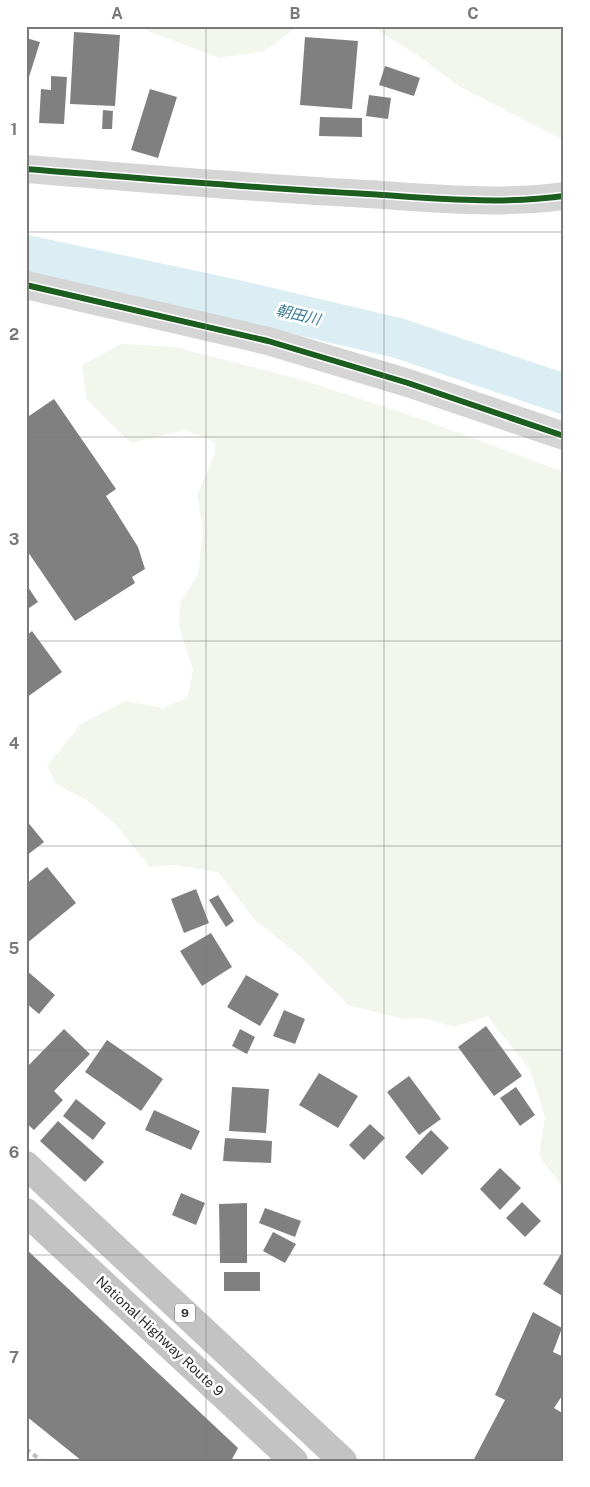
<svg xmlns="http://www.w3.org/2000/svg" width="590" height="1487" viewBox="0 0 590 1487" font-family="'Public Sans','Noto Sans JP',sans-serif">
	<style>
		.green { fill: #f3f6ed }
		.lines { fill: none; stroke-linecap: round; stroke-linejoin: round }
		.river { stroke: #daeef4; stroke-width: 40 }
		.building { fill: #808080 }
		.minor { stroke: #d5d5d5; stroke-width: 28 }
		.highway { stroke: #c3c3c3; stroke-width: 28 }
		.rail { stroke: #bdbdbd; stroke-width: 4; stroke-dasharray: 5 4; stroke-linecap: butt }
		.cycleway-casing { stroke: #fff; stroke-width: 9 }
		.cycleway { stroke: #1b5e20; stroke-width: 6 }
		.grid { fill: none; stroke: #797979; stroke-width: 1; stroke-opacity: 0.55 }
		.labels { text-anchor: middle; stroke-width: 5; stroke-linejoin: round; paint-order: stroke }
		.shield { fill: #fff; stroke: #6f6f6f; stroke-width: 1 }
		.shield-label { font-size: 12px; font-weight: bold; fill: #313131 }
		.street-label { font-size: 14px; fill: #313131; stroke: #fff }
		.water-label { font-size: 15px; font-style: italic; fill: #377b93; stroke: #fff }
		.neatline { fill: none; stroke: #797979; stroke-width: 2 }
		.grid-label { font-size: 16px; text-anchor: middle; font-weight: bold; fill: #797979 }
	</style>
	<rect width="100%" height="100%" fill="#fff"/>
	<g class="green">
		<path d="M144,26H298L265,51L219,58L150,32Z"/>
		<path d="M371,26H564V140L460,87L420,57Z"/>
		<path d="M121,344L175,347L299,379L410,415L564,472V1189L539,1156L545,1117L530,1069L487,1016L454,1027L422,1018L403,1019L348,1005L301,957L254,919L218,872L174,865L150,867L115,824L88,801L56,784L47,766L81,724L125,701L164,708L188,697L193,670L179,626L180,603L198,575L203,529L197,495L215,454V442L185,430L131,443L87,400L82,365Z"/>
	</g>
	<g class="lines">
		<path class="river" d="M26,255L228,298L398,338L564,394"/>
	</g>
	<g class="building">
		<path d="M74,32L120,35L115,106L70,104Z"/>
		<path d="M305,37L358,41L352,109L300,105Z"/>
		<path d="M26,38L40,42L29,77H26Z"/>
		<path d="M385,66L420,78L414,96L379,85Z"/>
		<path d="M51,76L67,77L64,124L39,123L41,89L51,90Z"/>
		<path d="M150,89L177,97L158,158L131,150Z"/>
		<path d="M369,95L391,98L388,119L366,116Z"/>
		<path d="M103,110L113,111L112,129H102Z"/>
		<path d="M320,117L362,118V137L319,136Z"/>
		<path d="M54,399L116,489L106,496L138,547L145,569L132,577L135,583L75,621L26,549V418Z"/>
		<path d="M26,584L38,602L26,610Z"/>
		<path d="M32,631L62,672L26,698V636Z"/>
		<path d="M26,820L44,842L26,856Z"/>
		<path d="M47,867L76,903L26,944V884Z"/>
		<path d="M196,889L209,923L184,933L171,899Z"/>
		<path d="M218,895L234,921L226,927L209,900Z"/>
		<path d="M211,933L232,967L202,986L180,951Z"/>
		<path d="M26,970L55,995L39,1014L26,1003Z"/>
		<path d="M246,975L279,994L260,1026L227,1007Z"/>
		<path d="M284,1010L305,1019L295,1044L273,1036Z"/>
		<path d="M486,1026L522,1076L494,1096L458,1047Z"/>
		<path d="M64,1029L90,1054L54,1091L63,1100L34,1130L26,1123V1065L28,1066Z"/>
		<path d="M240,1029L255,1037L247,1054L232,1046Z"/>
		<path d="M107,1040L163,1079L141,1111L85,1072Z"/>
		<path d="M319,1073L358,1096L338,1128L299,1105Z"/>
		<path d="M409,1076L441,1119L419,1135L387,1092Z"/>
		<path d="M232,1087L269,1089L266,1133L229,1131Z"/>
		<path d="M516,1087L535,1115L520,1126L500,1098Z"/>
		<path d="M76,1099L106,1123L93,1140L63,1116Z"/>
		<path d="M154,1110L200,1131L191,1150L145,1130Z"/>
		<path d="M58,1121L104,1162L85,1182L40,1141Z"/>
		<path d="M370,1124L385,1138L364,1160L349,1145Z"/>
		<path d="M431,1130L449,1148L422,1175L405,1157Z"/>
		<path d="M225,1138L272,1141L271,1163L223,1161Z"/>
		<path d="M500,1168L521,1188L500,1210L480,1189Z"/>
		<path d="M181,1193L205,1203L196,1225L172,1215Z"/>
		<path d="M522,1202L541,1221L525,1237L506,1218Z"/>
		<path d="M247,1203V1263H220L219,1204Z"/>
		<path d="M265,1208L301,1221L295,1237L259,1223Z"/>
		<path d="M273,1232L296,1244L285,1263L263,1251Z"/>
		<path d="M26,1249L238,1448L231,1461H82L26,1416Z"/>
		<path d="M564,1249V1297L543,1284Z"/>
		<rect x="224" y="1272" width="36" height="19"/>
		<path d="M533,1312L562,1328L553,1352L564,1357V1393L554,1408L564,1414V1461H473L505,1400L495,1395Z"/>
	</g>
	<g class="lines">
		<g class="minor">
			<path d="M26,169C140,178 253,188 367,194C432,198 499,205 564,196"/>
			<path d="M26,285L268,341L408,383L564,436"/>
		</g>
		<g class="highway">
			<path d="M26,1165L343,1461"/>
			<path d="M26,1212L294,1461"/>
		</g>
		<path class="rail" d="M26,1449L42,1461"/>
		<g class="cycleway-casing">
			<g id="cycleway">
				<path d="M26,169C140,178 253,188 367,194C432,198 499,205 564,196"/>
				<path d="M26,285L268,341L408,383L564,436"/>
			</g>
		</g>
		<use href="#cycleway" class="cycleway"/>
	</g>
	<path class="grid" d="M206,26V1461M384,26V1461M26,232H564M26,437H564M26,641H564M26,846H564M26,1050H564M26,1255H564"/>
	<g class="labels">
		<rect class="shield" x="175" y="1303.5" width="20" height="19" rx="4"/>
		<g class="shield-label">
			<text x="185" y="1317">9</text>
		</g>
		<g class="street-label">
			<text transform="translate(160 1336) rotate(43)" y="5">National Highway Route 9</text>
		</g>
		<g class="water-label">
			<text transform="translate(298 315) rotate(13)" y="5">朝田川</text>
		</g>
	</g>
	<rect width="590" height="1487" fill="none" stroke="#ffffff" stroke-width="55"/>
	<rect x="28" y="28" width="534" height="1432" class="neatline"/>
	<g class="grid-label">
		<text x="117" y="19">A</text>
		<text x="295" y="19">B</text>
		<text x="473" y="19">C</text>
		<text x="14" y="135">1</text>
		<text x="14" y="340">2</text>
		<text x="14" y="545">3</text>
		<text x="14" y="749">4</text>
		<text x="14" y="954">5</text>
		<text x="14" y="1158">6</text>
		<text x="14" y="1363">7</text>
	</g>
</svg>
